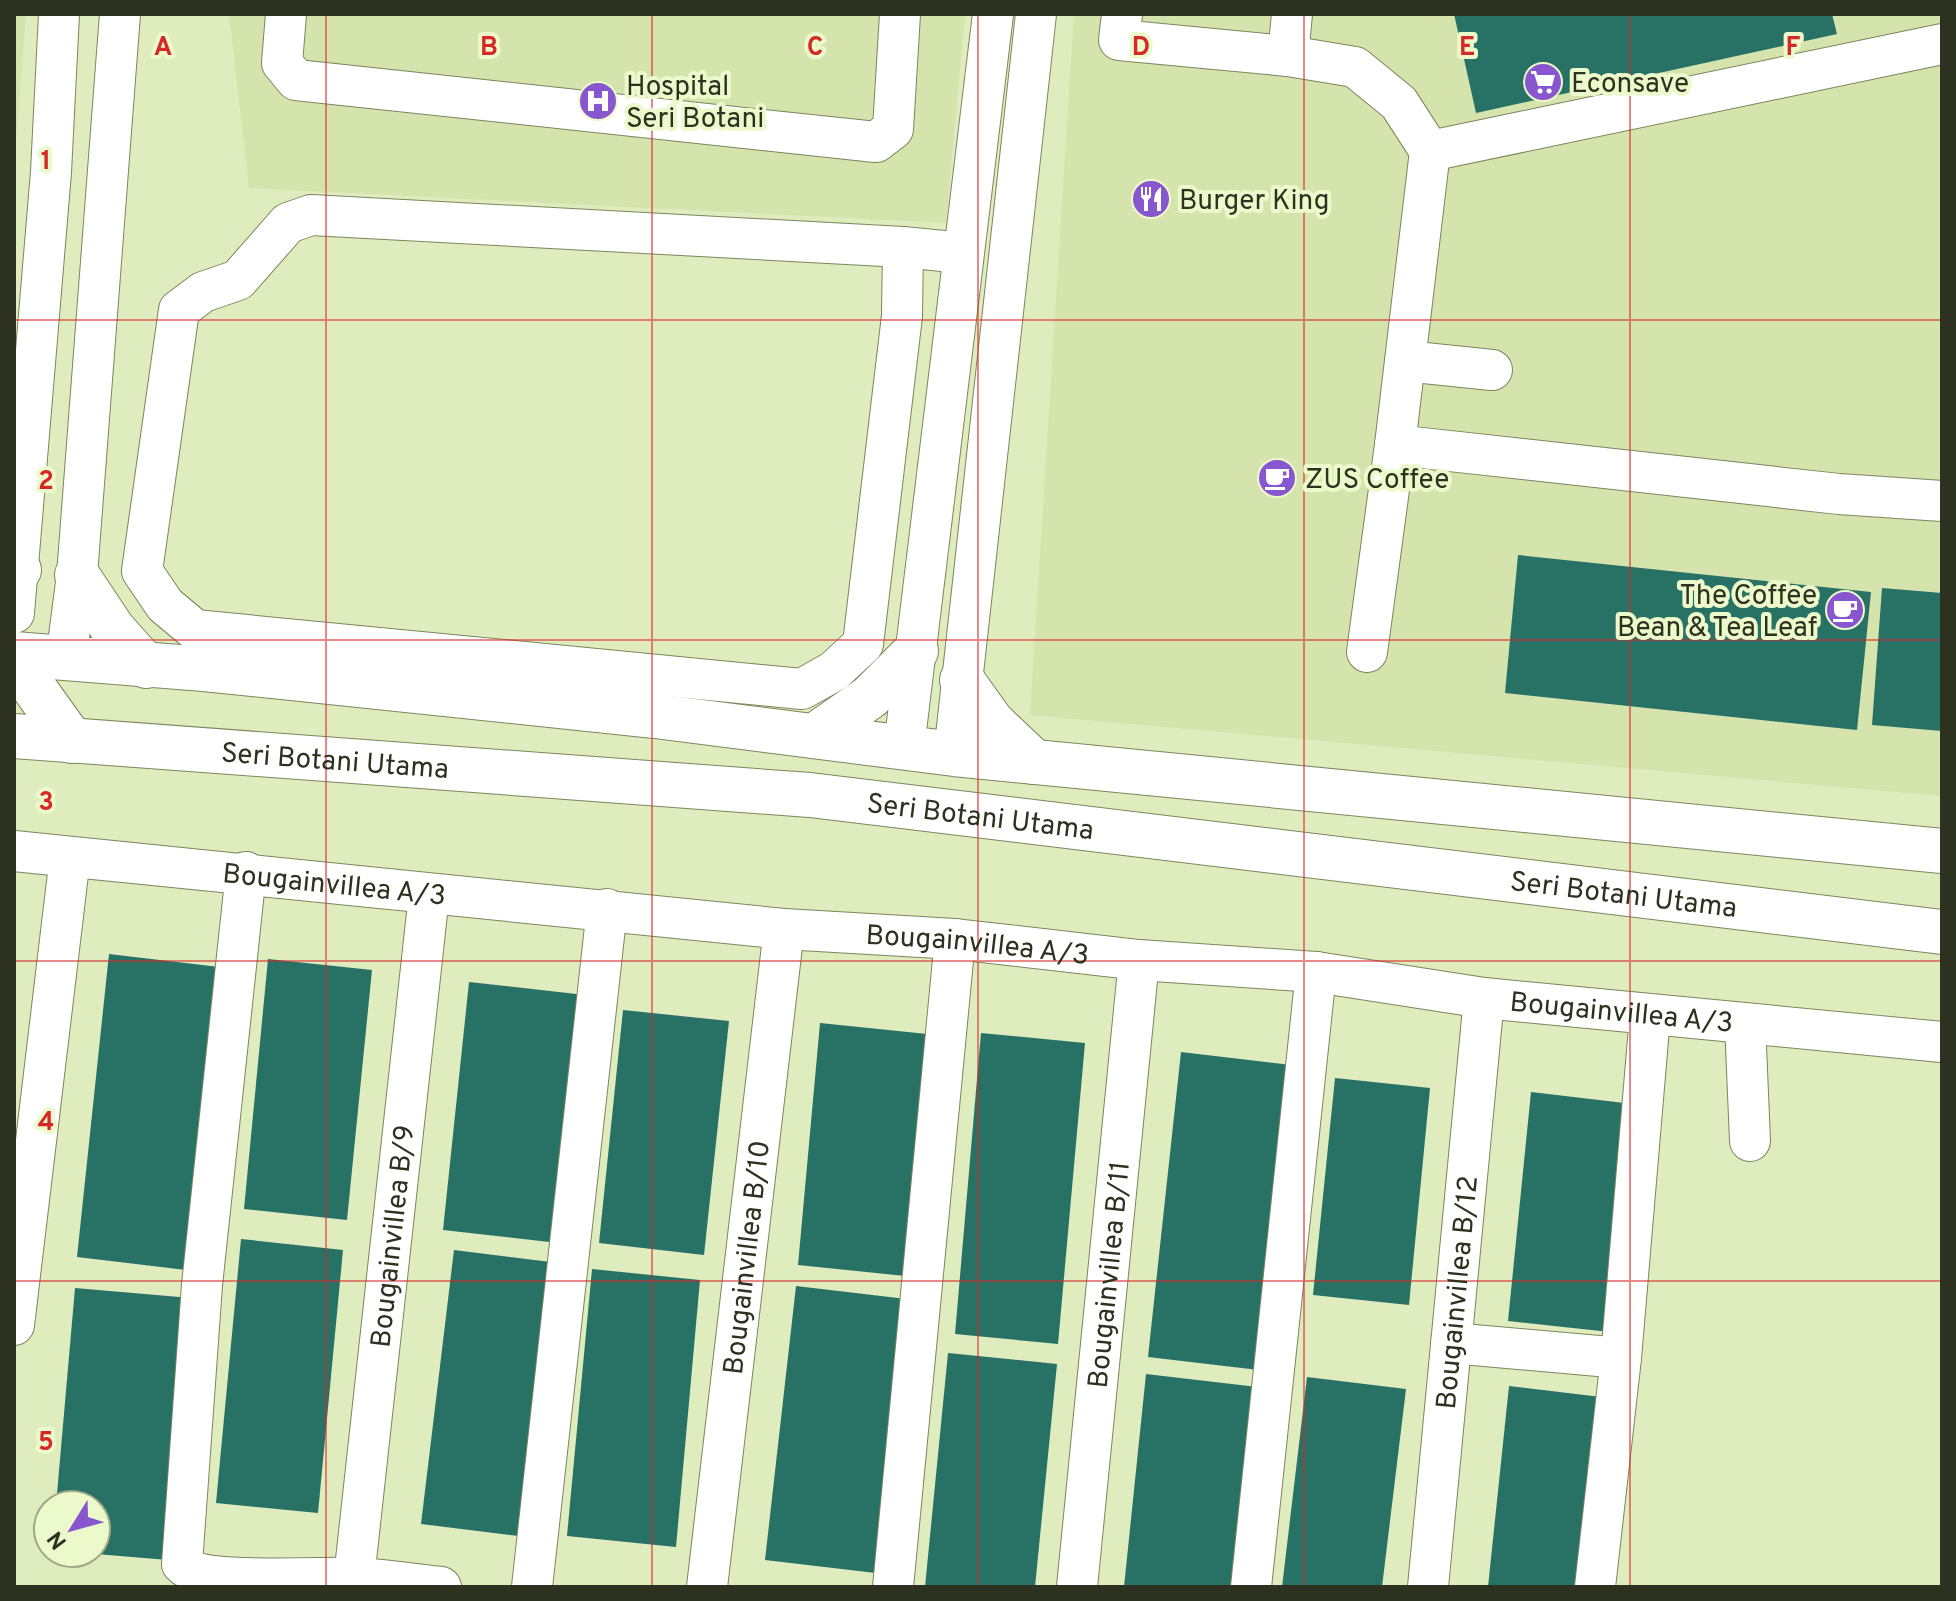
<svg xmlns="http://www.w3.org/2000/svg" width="1956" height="1601" viewBox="0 0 1956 1601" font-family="Overpass,sans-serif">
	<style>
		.built { fill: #d5e3ad }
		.building { fill: #287265 }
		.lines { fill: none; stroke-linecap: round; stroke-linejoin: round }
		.minor-casing { stroke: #7b865c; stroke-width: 42 }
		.major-casing { stroke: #7b865c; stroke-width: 46 }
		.minor { stroke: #fff; stroke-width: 40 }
		.major { stroke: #fff; stroke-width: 44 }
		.grid { fill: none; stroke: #d62828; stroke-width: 2; stroke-opacity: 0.55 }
		.labels { text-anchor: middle; stroke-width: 8; stroke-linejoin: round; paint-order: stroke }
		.poi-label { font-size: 28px; fill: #2d311f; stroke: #ecf9cb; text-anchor: start }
		.street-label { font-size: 28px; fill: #2d311f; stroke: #ecf9cb }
		.grid-label { font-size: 26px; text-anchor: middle; font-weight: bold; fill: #d62828; stroke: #ecf9cb; stroke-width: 8; stroke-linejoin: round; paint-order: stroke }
	</style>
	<rect width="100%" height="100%" fill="#dfecbe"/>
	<g class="built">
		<path d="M14,14H26L14,166Z"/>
		<path d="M229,14H965L946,223L249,188Z"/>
		<path d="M1074,14H1942V796L1030,715Z"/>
	</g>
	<g class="building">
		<path d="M1454,14H1832L1837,34L1476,113Z"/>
		<path d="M1518,555L1871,592L1857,730L1505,693Z"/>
		<path d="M1882,588L1942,593V731L1872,725Z"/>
		<path d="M109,954L219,967L186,1270L77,1257Z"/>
		<path d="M268,959L372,970L347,1220L244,1209Z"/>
		<path d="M469,982L585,995L558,1243L443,1230Z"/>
		<path d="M623,1010L729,1021L704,1255L599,1243Z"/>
		<path d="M820,1023L937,1035L915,1277L798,1265Z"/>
		<path d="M981,1033L1085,1043L1058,1344L955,1334Z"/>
		<path d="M1181,1052L1300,1066L1267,1371L1148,1357Z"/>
		<path d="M1335,1078L1430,1088L1409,1305L1313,1295Z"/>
		<path d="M1531,1092L1633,1104L1610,1332L1508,1321Z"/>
		<path d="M241,1239L343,1250L318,1513L216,1503Z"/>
		<path d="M454,1250L559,1263L527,1537L421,1524Z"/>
		<path d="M592,1269L700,1280L676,1547L567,1536Z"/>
		<path d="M796,1286L915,1300L884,1574L765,1560Z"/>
		<path d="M75,1288L191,1298L168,1560L96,1554V1505H56Z"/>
		<path d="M948,1353L1057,1364L1035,1587H925Z"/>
		<path d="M1146,1374L1266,1388L1246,1587H1124Z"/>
		<path d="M1307,1377L1406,1389L1382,1587H1282Z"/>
		<path d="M1509,1386L1601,1397L1581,1587H1488Z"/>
	</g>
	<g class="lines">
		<g class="minor-casing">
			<g id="minor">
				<path d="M286,14L282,63L296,80L876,142L893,129L900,14"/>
				<path d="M1122,14L1119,40L1288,56L1355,67L1399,103L1430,151L1395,445L1839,494L1942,501"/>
				<path d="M1288,56L1292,14"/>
				<path d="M1430,151L1942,44"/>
				<path d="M903,247L902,316L863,644L834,671L802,689L195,630L165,605L142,571L179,310L203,292L238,280L288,223L311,215L903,247L963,253"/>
				<path d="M1405,361L1492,370"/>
				<path d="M14,613L51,172L59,14"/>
				<path d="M1367,652L1395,445"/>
				<path d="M66,659L77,575L120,14"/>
				<path d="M904,747L993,14"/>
				<path d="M954,754L1036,14"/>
				<path id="s1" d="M14,851L784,929L955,939L1139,960L1316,972L1484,998L1942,1042"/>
				<path d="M246,872L202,1285L182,1564C201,1586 321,1576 354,1578C383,1579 412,1584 441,1587"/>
				<path d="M1745,1023L1750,1141"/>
				<path d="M14,1325L70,857"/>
				<path d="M1451,1343L1621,1358"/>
				<path id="s2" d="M354,1578L429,895"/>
				<path d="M532,1587L607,909"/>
				<path id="s3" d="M707,1587L784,929"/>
				<path d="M893,1587L955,939"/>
				<path id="s4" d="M1077,1587L1139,960"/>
				<path d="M1251,1587L1316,972"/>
				<path id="s5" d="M1428,1587L1484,998"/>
				<path d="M1595,1587L1621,1358L1650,1016"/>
			</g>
		</g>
		<g class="major-casing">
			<g id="major">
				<path d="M14,574L19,570"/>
				<path d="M77,575L113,629L146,666"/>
				<path d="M14,654L204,669L655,716L954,754L1942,851"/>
				<path d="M14,660L72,741"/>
				<path d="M962,680L992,722L1034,762"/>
				<path id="s6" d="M14,736L810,795L1942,932"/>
				<path d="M814,736L870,697L916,651"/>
			</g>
		</g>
		<use href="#minor" class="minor"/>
		<use href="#major" class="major"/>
	</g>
	<path class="grid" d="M326,14V1587M652,14V1587M978,14V1587M1304,14V1587M1630,14V1587M14,320H1942M14,640H1942M14,961H1942M14,1281H1942"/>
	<defs>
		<g id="supermarket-disc" transform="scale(2)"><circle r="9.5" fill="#8856ce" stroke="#ecf9cb"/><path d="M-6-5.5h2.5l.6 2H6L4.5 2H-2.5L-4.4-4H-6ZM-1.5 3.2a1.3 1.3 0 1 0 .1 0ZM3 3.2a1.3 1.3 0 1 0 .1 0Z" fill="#fff"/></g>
		<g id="hospital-disc" transform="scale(2)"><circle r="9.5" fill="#8856ce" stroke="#ecf9cb"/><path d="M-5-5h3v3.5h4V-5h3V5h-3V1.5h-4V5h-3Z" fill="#fff"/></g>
		<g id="restaurant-disc" transform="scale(2)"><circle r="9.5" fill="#8856ce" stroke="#ecf9cb"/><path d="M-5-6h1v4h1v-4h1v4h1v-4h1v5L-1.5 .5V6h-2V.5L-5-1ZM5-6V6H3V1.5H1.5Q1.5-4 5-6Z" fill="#fff"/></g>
		<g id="cafe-disc" transform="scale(2)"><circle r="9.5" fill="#8856ce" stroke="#ecf9cb"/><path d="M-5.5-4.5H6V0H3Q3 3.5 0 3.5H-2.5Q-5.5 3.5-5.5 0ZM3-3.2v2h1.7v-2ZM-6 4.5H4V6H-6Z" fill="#fff"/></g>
	</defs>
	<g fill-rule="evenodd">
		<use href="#supermarket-disc" x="1543" y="82"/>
		<use href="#hospital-disc" x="598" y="101"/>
		<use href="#restaurant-disc" x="1151" y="199"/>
		<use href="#cafe-disc" x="1277" y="478"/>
		<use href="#cafe-disc" x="1845" y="610"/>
	</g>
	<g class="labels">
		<g class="poi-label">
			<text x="1571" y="92">Econsave</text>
			<text x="626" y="95">Hospital<tspan x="626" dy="32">Seri Botani</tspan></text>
			<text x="1179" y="209">Burger King</text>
			<text x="1305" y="488">ZUS Coffee</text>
			<text x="1817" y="604" text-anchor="end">The Coffee<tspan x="1817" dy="32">Bean &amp; Tea Leaf</tspan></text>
		</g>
		<g class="street-label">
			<text dy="10" stroke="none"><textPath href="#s6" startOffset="322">Seri Botani Utama</textPath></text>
			<text dy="10" stroke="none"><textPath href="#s6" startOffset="970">Seri Botani Utama</textPath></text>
			<text dy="10" stroke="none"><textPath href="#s1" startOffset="322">Bougainvillea A/3</textPath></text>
			<text dy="10" stroke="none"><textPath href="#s6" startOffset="1618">Seri Botani Utama</textPath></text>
			<text dy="10" stroke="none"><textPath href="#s1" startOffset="968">Bougainvillea A/3</textPath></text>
			<text dy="10" stroke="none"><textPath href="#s1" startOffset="1616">Bougainvillea A/3</textPath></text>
			<text dy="10" stroke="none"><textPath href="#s2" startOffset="344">Bougainvillea B/9</textPath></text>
			<text dy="10" stroke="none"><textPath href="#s3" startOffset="332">Bougainvillea B/10</textPath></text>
			<text dy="10" stroke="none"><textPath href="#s4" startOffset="314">Bougainvillea B/11</textPath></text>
			<text dy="10" stroke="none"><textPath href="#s5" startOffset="296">Bougainvillea B/12</textPath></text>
		</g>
	</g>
	<g class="grid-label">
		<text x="163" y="55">A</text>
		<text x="489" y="55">B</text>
		<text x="815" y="55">C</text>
		<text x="1141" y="55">D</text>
		<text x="1467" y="55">E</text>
		<text x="1793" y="55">F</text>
		<text x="46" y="169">1</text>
		<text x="46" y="489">2</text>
		<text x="46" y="810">3</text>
		<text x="46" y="1130">4</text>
		<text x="46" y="1450">5</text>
	</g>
	<rect width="1956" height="1601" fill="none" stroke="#2d311f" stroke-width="32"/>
	<g transform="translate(72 1529) rotate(233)"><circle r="38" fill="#ecf9cb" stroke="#a0a986" stroke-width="2"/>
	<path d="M0-6L14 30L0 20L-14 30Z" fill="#8856ce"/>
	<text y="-12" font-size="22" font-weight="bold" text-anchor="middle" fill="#2d311f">N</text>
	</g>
</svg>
